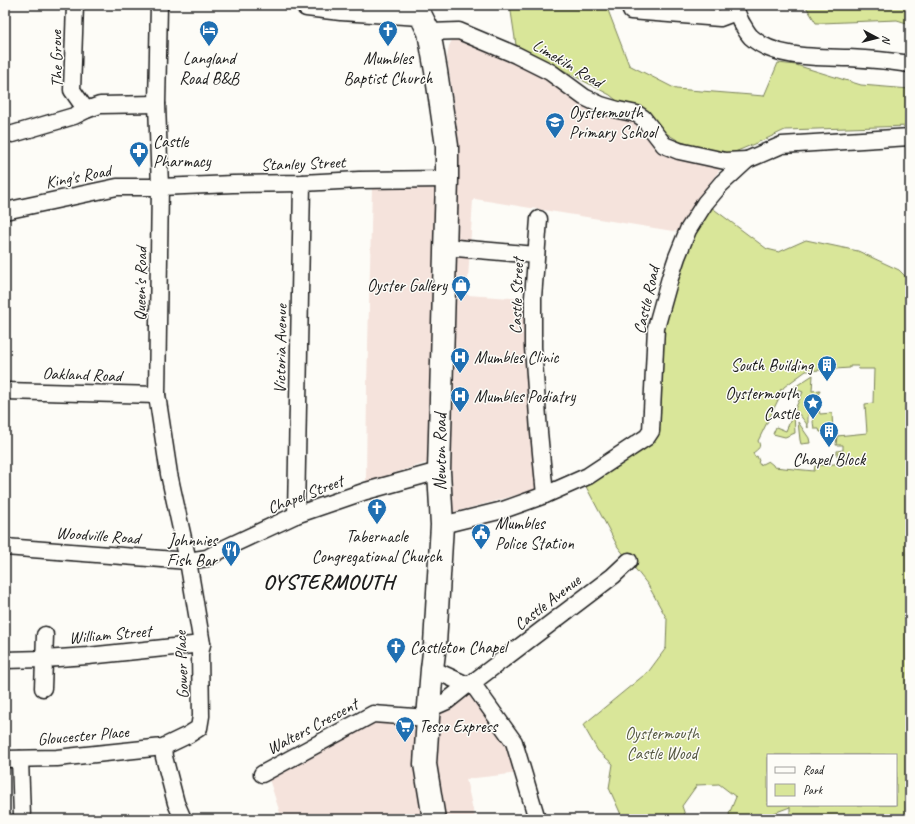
<svg xmlns="http://www.w3.org/2000/svg" width="915" height="824" viewBox="0 0 915 824" font-family="Caveat,sans-serif">
	<style>
		.built { fill: #f5e3dc }
		.green { fill: #d9e699; stroke: #7a815a; fill-rule: evenodd }
		.lines { fill: none; stroke-linecap: round; stroke-linejoin: round }
		.minor-casing { stroke: #1c1c1c; stroke-width: 19 }
		.secondary-casing { stroke: #1c1c1c; stroke-width: 25 }
		.minor { stroke: #fdfcf7; stroke-width: 16 }
		.secondary { stroke: #fdfcf7; stroke-width: 22 }
		.labels { text-anchor: middle; stroke-width: 3; stroke-linejoin: round; paint-order: stroke }
		.poi-label { font-size: 17px; fill: #1c1c1c; stroke: #fdfcf7; text-anchor: start }
		.street-label { font-size: 17px; fill: #1c1c1c; stroke: #fdfcf7 }
		.park-label { font-size: 17px; fill: #555942; stroke: #fdfcf7 }
		.district-label { font-size: 21px; font-weight: bold; letter-spacing: 1px; fill: #1c1c1c; stroke: #fdfcf7 }
	</style>
	<rect width="100%" height="100%" fill="#fdfcf7"/>
	<filter id="ink" filterUnits="userSpaceOnUse"><feTurbulence type="fractalNoise" baseFrequency=".025" numOctaves="2"/><feDisplacementMap in="SourceGraphic" scale="8" xChannelSelector="R" yChannelSelector="G"/><feConvolveMatrix kernelMatrix="1 2 1 2 8 2 1 2 1" color-interpolation-filters="sRGB"/></filter>
	<g filter="url(#ink)">
		<g class="built">
			<path d="M458,38L466,39L640,123L721,168L692,207L679,232L475,199L473,200L467,295L526,299L539,489L466,509L450,513L434,514L426,480L425,474L426,463L366,482L367,385L372,187L437,186L455,196L457,130L447,57L449,46L452,40Z"/>
			<path d="M479,685L527,772L466,779L475,819H282L268,776L375,718L436,722L443,711Z"/>
		</g>
		<g class="green">
			<path d="M510,5H606L629,65L676,89L764,96L778,63L796,65L861,85L910,89V126L785,130L766,139L730,154L701,149L679,141L664,132L645,114L622,105L610,95L516,45Z"/>
			<path d="M805,5H910V24L897,20L821,23H816Z"/>
			<path d="M711,207L767,249L779,252L806,240L858,251L899,270L910,281V819H790V807L774,813L775,819H731L729,814L736,797L719,784L697,785L682,806L685,815L680,819H623L609,788L613,764L598,751L583,725L649,671L666,648L667,619L648,585L618,547L582,479L647,437L664,327L680,258ZM850,366H858L859,369H874L873,403L865,404L867,433L837,436L836,445H843V450L837,451V456H842L843,463L815,466L814,471L774,467L773,465L768,461L760,465L758,462L759,461L757,456L755,457L753,453C758,449 762,447 758,441L780,396L778,395L781,389L782,390L784,387L806,371L850,368ZM768,755H896V805H768Z"/>
			<path d="M813,375L812,391L820,390L819,393C807,406 808,411 808,428L806,423L795,409L803,392L793,388Z"/>
			<path d="M819,410L820,414L832,413L833,432H820L819,429H814C813,421 811,416 819,410Z"/>
			<path d="M794,412L795,433L785,437L773,434L776,427L786,431Z"/>
			<path d="M798,422L809,438L810,443L801,444L800,440Z"/>
		</g>
		<g class="lines">
			<g class="minor-casing">
				<g id="minor">
					<path d="M75,5L72,90L86,110"/>
					<path d="M735,5C736,12 738,16 741,22C744,27 747,33 751,37C775,59 818,57 849,58C869,59 890,61 910,64"/>
					<path d="M631,11L720,18L736,12"/>
					<path d="M429,32L459,31L516,55L550,72L584,97L601,105L618,110L637,114L643,118L664,145L679,151L725,161L747,160"/>
					<path d="M13,134L74,116L86,110L100,105L157,104"/>
					<path d="M5,211L117,187H160L233,184L302,183L359,180L447,179"/>
					<path d="M539,219L533,298V347L539,432L545,495"/>
					<path d="M445,247L536,255"/>
					<path d="M5,391L157,395"/>
					<path d="M296,515L302,183"/>
					<path d="M442,525L503,510L545,495L588,476L647,437L651,431L656,328L670,278L677,257L688,230L705,203L721,184L747,160L782,145L910,137"/>
					<path d="M5,547L188,561L207,558L225,548L296,515L366,491L439,471"/>
					<path d="M5,660L44,659L88,656L202,644"/>
					<path d="M432,669L467,685"/>
					<path d="M472,683L514,742L537,819"/>
					<path d="M43,688L45,635"/>
					<path d="M429,709L447,701L467,685L472,683L613,576L629,561"/>
					<path d="M163,747L164,757L176,803L183,819"/>
					<path d="M5,759L57,758L163,747L188,735L199,728L201,716L200,654L202,644L188,561L169,474L157,395L160,187L157,104L159,5"/>
					<path d="M20,759L22,816"/>
					<path d="M262,774L373,714L428,718"/>
				</g>
			</g>
			<g class="secondary-casing">
				<path id="secondary" d="M307,5L341,9L420,14L429,32L436,71L447,146V179L439,471L442,525L435,644L432,669L428,718L425,764L434,819"/>
			</g>
			<use href="#minor" class="minor"/>
			<use href="#secondary" class="secondary"/>
		</g>
	</g>
	<defs>
		<g id="hotel-pin" transform="scale(1)"><path d="M0 17L-7.5 6A9.5 9.5 0 1 1 7.5 6Z" fill="#1f6fb2" stroke="#fdfcf7"/><path d="M-6-4.5h1.5V1H6V5H4.5V3h-9V5H-6ZM-4 0a1.8 1.8 0 1 1 3.6 0ZM.5 0V-2.5h3Q6-2.5 6 0Z" fill="#fff"/></g>
		<g id="church-pin" transform="scale(1)"><path d="M0 17L-7.5 6A9.5 9.5 0 1 1 7.5 6Z" fill="#1f6fb2" stroke="#fdfcf7"/><path d="M-1.2-6h2.4v3.5h3.3v2.4h-3.3V6h-2.4V-.1h-3.3v-2.4h3.3Z" fill="#fff"/></g>
		<g id="school-pin" transform="scale(1)"><path d="M0 17L-7.5 6A9.5 9.5 0 1 1 7.5 6Z" fill="#1f6fb2" stroke="#fdfcf7"/><path d="M0-5L7-2L0 1L-7-2ZM-4 1L0 2.5L4 1V4Q0 6-4 4Z" fill="#fff"/></g>
		<g id="pharmacy-pin" transform="scale(1)"><path d="M0 17L-7.5 6A9.5 9.5 0 1 1 7.5 6Z" fill="#1f6fb2" stroke="#fdfcf7"/><path d="M-2-6h4v4h4v4h-4v4h-4v-4h-4v-4h4Z" fill="#fff"/></g>
		<g id="shop-pin" transform="scale(1)"><path d="M0 17L-7.5 6A9.5 9.5 0 1 1 7.5 6Z" fill="#1f6fb2" stroke="#fdfcf7"/><path d="M-5-2.5h2.3a2.7 3.5 0 0 1 5.4 0H5L5.5 6h-11ZM-1.5-2.5h3a1.5 2.3 0 0 0-3 0Z" fill="#fff"/></g>
		<g id="hospital-pin" transform="scale(1)"><path d="M0 17L-7.5 6A9.5 9.5 0 1 1 7.5 6Z" fill="#1f6fb2" stroke="#fdfcf7"/><path d="M-5-5h3v3.5h4V-5h3V5h-3V1.5h-4V5h-3Z" fill="#fff"/></g>
		<g id="building-pin" transform="scale(1)"><path d="M0 17L-7.5 6A9.5 9.5 0 1 1 7.5 6Z" fill="#1f6fb2" stroke="#fdfcf7"/><path d="M-4-6H4V6H1V3H-1V6H-4ZM-2.5-4.3h1.7v1.8h-1.7ZM.8-4.3h1.7v1.8H.8ZM-2.5-1h1.7V.8h-1.7ZM.8-1h1.7V.8H.8Z" fill="#fff"/></g>
		<g id="sight-pin" transform="scale(1)"><path d="M0 17L-7.5 6A9.5 9.5 0 1 1 7.5 6Z" fill="#1f6fb2" stroke="#fdfcf7"/><path d="M0-6L1.8-2.2L6-1.7L2.9 1.2L3.7 5.4L0 3.3L-3.7 5.4L-2.9 1.2L-6-1.7L-1.8-2.2Z" fill="#fff"/></g>
		<g id="civic-pin" transform="scale(1)"><path d="M0 17L-7.5 6A9.5 9.5 0 1 1 7.5 6Z" fill="#1f6fb2" stroke="#fdfcf7"/><path d="M-.6-6.5H3V-4.5H.6V-3L4-1V1h2V6H-6V1h2V-1L-.6-3ZM-1.2 2.5V6h2.4V2.5Z" fill="#fff"/></g>
		<g id="restaurant-pin" transform="scale(1)"><path d="M0 17L-7.5 6A9.5 9.5 0 1 1 7.5 6Z" fill="#1f6fb2" stroke="#fdfcf7"/><path d="M-5-6h1v4h1v-4h1v4h1v-4h1v5L-1.5 .5V6h-2V.5L-5-1ZM5-6V6H3V1.5H1.5Q1.5-4 5-6Z" fill="#fff"/></g>
		<g id="supermarket-pin" transform="scale(1)"><path d="M0 17L-7.5 6A9.5 9.5 0 1 1 7.5 6Z" fill="#1f6fb2" stroke="#fdfcf7"/><path d="M-6-5.5h2.5l.6 2H6L4.5 2H-2.5L-4.4-4H-6ZM-1.5 3.2a1.3 1.3 0 1 0 .1 0ZM3 3.2a1.3 1.3 0 1 0 .1 0Z" fill="#fff"/></g>
	</defs>
	<g fill-rule="evenodd">
		<use href="#hotel-pin" x="209" y="30"/>
		<use href="#church-pin" x="388" y="30"/>
		<use href="#school-pin" x="555" y="122"/>
		<use href="#pharmacy-pin" x="139" y="151"/>
		<use href="#shop-pin" x="461" y="285"/>
		<use href="#hospital-pin" x="460" y="357"/>
		<use href="#building-pin" x="827" y="365"/>
		<use href="#hospital-pin" x="460" y="396"/>
		<use href="#sight-pin" x="813" y="403"/>
		<use href="#building-pin" x="829" y="431"/>
		<use href="#church-pin" x="377" y="508"/>
		<use href="#civic-pin" x="481" y="533"/>
		<use href="#restaurant-pin" x="231" y="550"/>
		<use href="#church-pin" x="396" y="647"/>
		<use href="#supermarket-pin" x="405" y="726"/>
	</g>
	<g class="labels">
		<g class="poi-label">
			<text x="209" y="64" text-anchor="middle">Langland<tspan x="209" dy="20">Road B&amp;B</tspan></text>
			<text x="388" y="64" text-anchor="middle">Mumbles<tspan x="388" dy="20">Baptist Church</tspan></text>
			<text x="569" y="118">Oystermouth<tspan x="569" dy="20">Primary School</tspan></text>
			<text x="153" y="147">Castle<tspan x="153" dy="20">Pharmacy</tspan></text>
			<text x="447" y="291" text-anchor="end">Oyster Gallery</text>
			<text x="474" y="363">Mumbles Clinic</text>
			<text x="813" y="371" text-anchor="end">South Building</text>
			<text x="799" y="399" text-anchor="end">Oystermouth<tspan x="799" dy="20">Castle</tspan></text>
			<text x="474" y="402">Mumbles Podiatry</text>
			<text x="829" y="465" text-anchor="middle">Chapel Block</text>
			<text x="495" y="529">Mumbles<tspan x="495" dy="20">Police Station</tspan></text>
			<text x="377" y="542" text-anchor="middle">Tabernacle<tspan x="377" dy="20">Congregational Church</tspan></text>
			<text x="217" y="546" text-anchor="end">Johnnies<tspan x="217" dy="20">Fish Bar</tspan></text>
			<text x="410" y="653">Castleton Chapel</text>
			<text x="419" y="732">Tesco Express</text>
		</g>
		<g class="street-label">
			<text transform="translate(56 59) rotate(-91)" y="6">The Grove</text>
			<text transform="translate(568 63) rotate(31)" y="6">Limekiln Road</text>
			<text transform="translate(303 163) rotate(-2)" y="6">Stanley Street</text>
			<text transform="translate(78 176) rotate(-11)" y="6">King's Road</text>
			<text transform="translate(140 284) rotate(-89)" y="6">Queen's Road</text>
			<text transform="translate(516 296) rotate(-88)" y="6">Castle Street</text>
			<text transform="translate(646 300) rotate(-77)" y="6">Castle Road</text>
			<text transform="translate(280 349) rotate(-89)" y="6">Victoria Avenue</text>
			<text transform="translate(82 374) rotate(2)" y="6">Oakland Road</text>
			<text transform="translate(440 452) rotate(-90)" y="6">Newton Road</text>
			<text transform="translate(305 494) rotate(-21)" y="6">Chapel Street</text>
			<text transform="translate(98 535) rotate(4)" y="6">Woodville Road</text>
			<text transform="translate(547 602) rotate(-38)" y="6">Castle Avenue</text>
			<text transform="translate(110 634) rotate(-5)" y="6">William Street</text>
			<text transform="translate(181 665) rotate(-92)" y="6">Gower Place</text>
			<text transform="translate(312 726) rotate(-28)" y="6">Walters Crescent</text>
			<text transform="translate(83 735) rotate(-5)" y="6">Gloucester Place</text>
		</g>
		<g class="park-label">
			<text x="662" y="739">Oystermouth<tspan x="662" dy="20">Castle Wood</tspan></text>
		</g>
		<g class="district-label">
			<text x="329" y="589">OYSTERMOUTH</text>
		</g>
	</g>
	<rect width="915" height="824" fill="none" stroke="#fdfcf7" stroke-width="20"/>
	<rect x="10" y="10" width="895" height="804" fill="none" stroke="#1c1c1c" stroke-width="1.5" filter="url(#ink)"/>
	<rect x="767" y="754" width="130" height="52" fill="#fdfcf7" stroke="#a3a29f"/>
	<rect x="775" y="767" width="20" height="6" fill="#fdfcf7" stroke="#a3a29f"/>
	<text x="803" y="774" font-size="12" fill="#1c1c1c">Road</text>
	<rect x="775" y="784" width="20" height="12" fill="#d9e699" stroke="#a3a29f"/>
	<text x="803" y="794" font-size="12" fill="#1c1c1c">Park</text>
	<g transform="translate(877 38) rotate(97)" stroke="#fdfcf7" stroke-width="3" paint-order="stroke">
	<path d="M0-3L7 15L0 10L-7 15Z" fill="#1c1c1c"/>
	<text y="-6" font-size="11" font-weight="bold" text-anchor="middle" fill="#1c1c1c">N</text>
	</g>
</svg>
